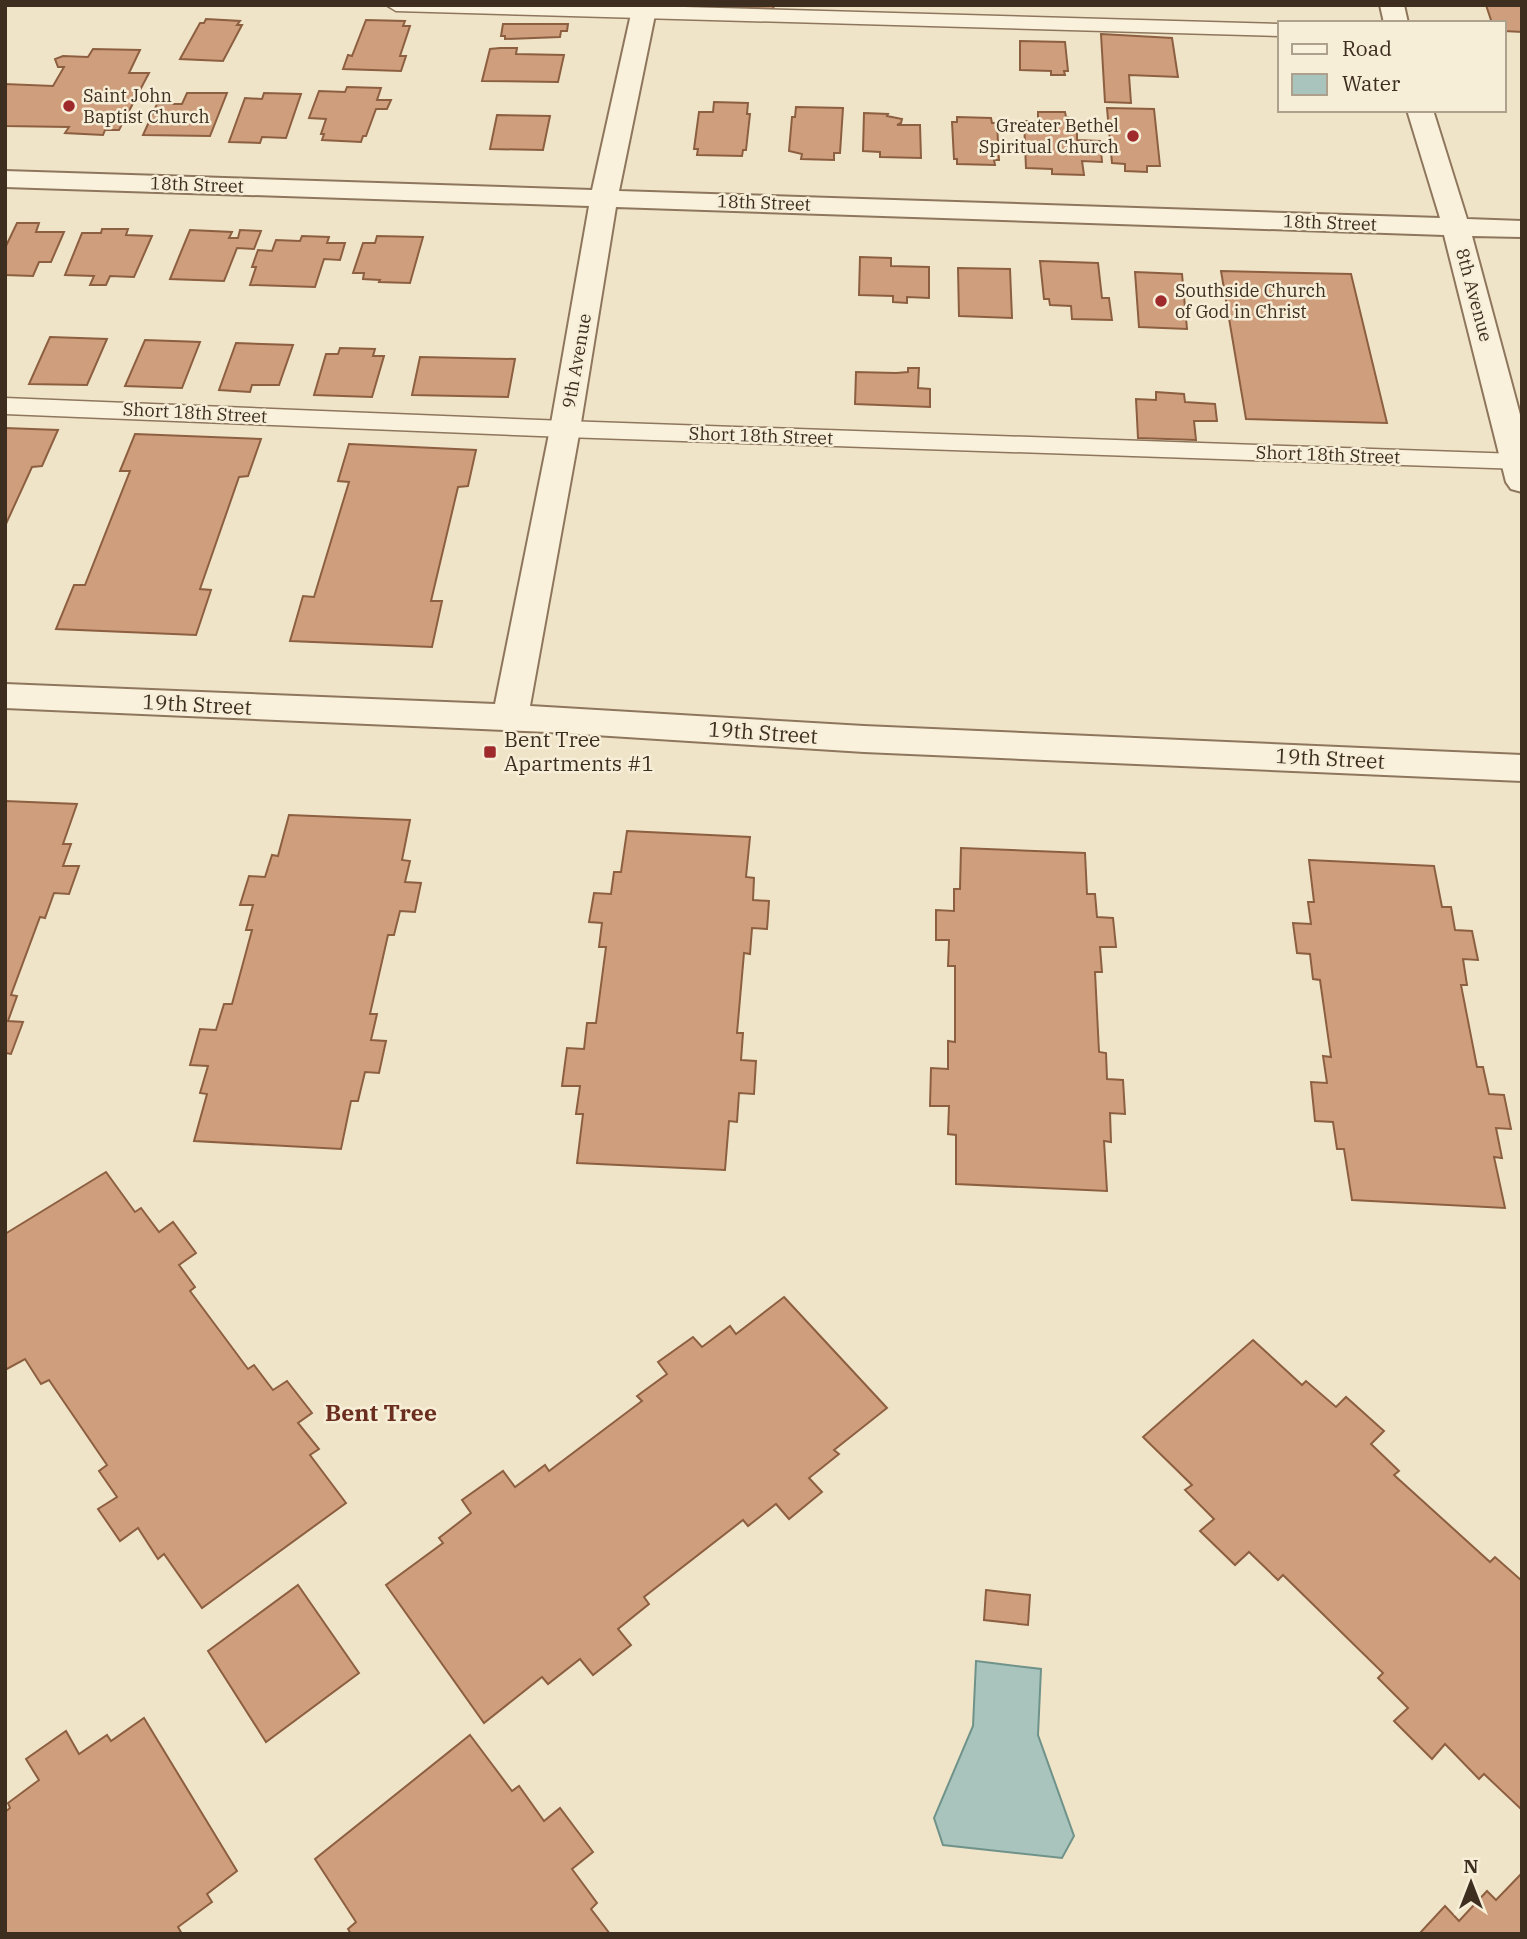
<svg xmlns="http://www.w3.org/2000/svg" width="1527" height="1939" viewBox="0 0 1527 1939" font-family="'IBM Plex Serif',serif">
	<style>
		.water { fill: #a9c4bc; stroke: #6f938a; stroke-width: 2 }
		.building { fill: #cf9f7d; stroke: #8d5f41; stroke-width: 2 }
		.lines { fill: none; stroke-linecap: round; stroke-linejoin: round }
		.service-casing { stroke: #8d765c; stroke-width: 3 }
		.minor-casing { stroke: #8d765c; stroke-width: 4 }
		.service { fill: #faf1dc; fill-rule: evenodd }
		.minor { fill: #faf1dc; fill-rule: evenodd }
		.poi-dot { fill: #9e2a2b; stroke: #f7eed8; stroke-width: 2.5 }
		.labels { text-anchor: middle; stroke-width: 5; stroke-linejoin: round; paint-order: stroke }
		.far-poi-label { font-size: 18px; fill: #3d2e20; stroke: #f7eed8; text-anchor: start }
		.far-street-label { font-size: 18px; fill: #3d2e20; stroke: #f7eed8 }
		.street-label { font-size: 21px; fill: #3d2e20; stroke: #f7eed8 }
		.poi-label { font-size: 21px; fill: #3d2e20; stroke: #f7eed8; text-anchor: start }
		.neighbourhood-label { font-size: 23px; font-weight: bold; fill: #6b2e1e; stroke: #f7eed8 }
	</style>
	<rect width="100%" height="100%" fill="#f0e4c8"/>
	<path class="water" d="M976,1661L1041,1669L1038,1735L1074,1836L1062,1858L943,1845L934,1818L973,1726Z"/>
	<g class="building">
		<path d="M708,5H774L773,9L708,7Z"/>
		<path d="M1486,5H1522V32L1504,31V23H1492Z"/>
		<path d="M206,19L240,21L237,25H242L223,61L180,59L200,23H204Z"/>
		<path d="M366,20L405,21L403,26H410L400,56H406L401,71L343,69L348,55L352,56Z"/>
		<path d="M503,24H568L567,31H561L560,37L505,39V36H501Z"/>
		<path d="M1101,34L1172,38L1178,77L1129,75L1131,103L1105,102Z"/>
		<path d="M1020,41L1065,42L1068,71H1064L1065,75H1051V71L1020,70Z"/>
		<path d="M500,48H517L516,54L564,55L558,82L482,81L490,49Z"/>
		<path d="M93,49L140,50L129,73H149L119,130H105L103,135L65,133L69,127L5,126V84L53,86L64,67H58L55,59L63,56L88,57Z"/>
		<path d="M347,87L381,88L377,100H391L387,109H376L366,136H363L361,142L322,140L324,134H321L326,119L309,118L319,91L345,92Z"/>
		<path d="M187,93H227L210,136L143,135L157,104H182Z"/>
		<path d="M264,93L301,94L286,138L262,137L260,143L229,142L245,98L262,99Z"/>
		<path d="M714,102L748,103L747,114H750L746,150H743L742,156L697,155L698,149H694L699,112H713Z"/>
		<path d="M796,107L843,108L840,153H834V160L801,159L802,154L789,151L792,117H795Z"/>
		<path d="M1107,108L1154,109L1160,166H1147V172L1125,171V164L1112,163Z"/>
		<path d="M1038,112H1065L1066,117L1071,118L1073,132H1077V140L1100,141L1102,162L1082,161L1084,175L1052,174V169L1026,168L1024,121H1038Z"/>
		<path d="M864,113L888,114L887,116L902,119L901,123L897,125H920L921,158L880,157V152L863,151Z"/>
		<path d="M497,115L550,116L543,150L490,149Z"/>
		<path d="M957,117L991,118L992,123H997L999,160H994L995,165L957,164V159H954L952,122H957Z"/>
		<path d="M17,223H39L36,232H64L51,262H39L33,276L5,275V248Z"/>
		<path d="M102,229H128L126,235L152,236L134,277L110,276L106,285H90L94,276L65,275L82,233H101Z"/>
		<path d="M190,230L232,232L229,238H238L240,230L261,231L254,249L237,248L224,281L170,279Z"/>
		<path d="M302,236L329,237L327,243H345L340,260L324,259L315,287L250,285L256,267H252L258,250L272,251L276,240L300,241Z"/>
		<path d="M377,236L423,237L410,283L379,282L380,280L363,279L364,273H353L363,243H375Z"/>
		<path d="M860,257L891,258V266L929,267V298L907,297V303L893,302V296L859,295Z"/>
		<path d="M1040,261L1098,263L1102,298H1109L1112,320L1072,319L1071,306L1050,305L1049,299H1044Z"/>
		<path d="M958,268L1010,269L1012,318L959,316Z"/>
		<path d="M1221,271L1351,274L1387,423L1246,419Z"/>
		<path d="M1135,272L1182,274L1187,329L1139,327Z"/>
		<path d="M50,337L107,339L87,385L29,384Z"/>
		<path d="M145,340L200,342L182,388L125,386Z"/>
		<path d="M236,343L293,345L279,385H252L250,392L219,390Z"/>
		<path d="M340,348L375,349L373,356H384L372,397L314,395L326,354H338Z"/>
		<path d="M420,357L515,359L508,397L412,395Z"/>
		<path d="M908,368H919L918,388L930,389V407L855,404L856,372L896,373L908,372Z"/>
		<path d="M1156,392L1184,394L1185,402L1215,404L1217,421H1194L1196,440L1138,438L1136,399L1156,400Z"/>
		<path d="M5,428L58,430L42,466L32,467L5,526Z"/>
		<path d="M135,434L261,439L248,476L239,477L200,589L211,590L196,635L56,629L74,585H85L130,471H120Z"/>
		<path d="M349,444L476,450L468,486L458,487L431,601H442L432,647L290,641L303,596L314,597L349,482L338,481Z"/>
		<path d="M5,801L77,804L63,844H71L63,866H79L69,894L54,893L45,918L40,917L11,995L17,996L8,1021L23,1022L11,1054L5,1053Z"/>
		<path d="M289,815L410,820L402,860L410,861L405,882L421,883L415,912L400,911L394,935H388L370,1014H377L371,1040L386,1041L379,1073L365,1072L358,1101H351L341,1149L194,1141L207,1094L200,1093L208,1066L190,1065L200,1029L216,1030L224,1004H232L252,930H246L253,905H240L249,876L265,877L272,855L278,856Z"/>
		<path d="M627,831L750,837L746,877L754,878L753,900L769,901L767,929L752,928L750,954L744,953L737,1033H743L741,1060L756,1061L754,1094L739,1093L737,1122L729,1121L725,1170L577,1163L583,1114H576L580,1086H562L567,1048L584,1049L587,1023H596L606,947H599L602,923L589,922L594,893L611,894L614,872H621Z"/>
		<path d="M961,848L1085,853L1087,894H1095L1097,917L1113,918L1116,947H1100L1102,972H1095L1099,1052L1106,1053L1107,1079L1123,1080L1125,1114L1110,1113L1111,1142L1104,1141L1107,1191L956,1184V1135L948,1134L949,1106H930L931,1068L948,1069V1041L955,1042V966H948L949,940H936V910L954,911V889H960Z"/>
		<path d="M1309,860L1434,866L1442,907H1451L1455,930L1472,931L1478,960L1463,959L1467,985H1461L1477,1067H1483L1489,1094L1504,1095L1511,1129L1496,1128L1502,1158L1494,1157L1505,1208L1352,1200L1344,1149H1337L1333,1122L1315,1121L1311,1082L1327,1083L1323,1056L1331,1057L1320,980L1313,979L1310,954L1297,953L1293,923L1311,924L1308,902H1314Z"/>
		<path d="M106,1172L135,1212L141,1208L159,1232L173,1222L196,1253L179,1265L195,1287L190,1291L248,1369L254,1365L273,1390L287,1381L312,1413L298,1423L319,1449L310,1455L346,1503L202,1608L164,1554L158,1559L138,1528L120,1541L98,1509L117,1497L99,1471L107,1465L49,1380L41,1384L25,1359L5,1370V1234Z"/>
		<path d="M784,1297L887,1408L834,1450L839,1454L809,1478L822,1492L789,1519L776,1504L748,1526L743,1520L644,1597L649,1604L618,1629L631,1645L593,1675L580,1659L548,1684L542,1677L484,1723L386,1585L443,1543L439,1538L471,1513L462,1500L503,1471L515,1487L545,1465L549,1471L642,1401L637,1396L667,1374L658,1362L693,1337L702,1347L730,1326L736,1334Z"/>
		<path d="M1253,1340L1302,1385L1306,1381L1336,1407L1346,1397L1384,1431L1371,1444L1399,1471L1394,1475L1490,1562L1495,1557L1522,1581V1810L1484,1774L1479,1779L1445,1744L1432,1759L1394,1721L1408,1708L1378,1678L1383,1673L1283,1575L1278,1580L1249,1552L1235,1565L1200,1531L1214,1519L1185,1490L1192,1485L1143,1437Z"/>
		<path d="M298,1585L359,1673L266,1742L208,1651Z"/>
		<path d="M986,1590L1030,1595L1028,1625L984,1620Z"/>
		<path d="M144,1718L237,1871L207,1894L212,1902L178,1927L182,1934H5V1812L10,1808L8,1803L39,1780L26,1759L66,1731L79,1754L107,1735L111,1741Z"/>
		<path d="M470,1735L512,1791L519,1786L544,1821L560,1808L593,1852L572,1869L597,1903L591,1909L610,1934H351L348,1929L356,1922L315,1859Z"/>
		<path d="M1522,1873V1934H1419L1445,1906L1459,1921L1487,1891L1496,1900Z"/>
	</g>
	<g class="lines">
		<g class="service-casing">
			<g id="service">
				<path d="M386,5H614L1280,24V36L396,11Z"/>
				<path d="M5,398L565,421L1518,454L1522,455V469L565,437L5,414Z"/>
			</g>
		</g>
		<g class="minor-casing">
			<g id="minor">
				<path d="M633,5H657L619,191L1440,218L1407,110H1433L1467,219L1522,221V237L1472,236L1522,422V492L1511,489L1506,482L1444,235L616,207L580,429L530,706L864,726L1522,755V781L864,752L547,732L5,708V684L495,704L550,429L589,206L5,187V171L592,190Z"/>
				<path d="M1380,5H1404L1408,23H1384Z"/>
			</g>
		</g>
		<use href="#service" class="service"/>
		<use href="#minor" class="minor"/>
	</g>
	<g class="poi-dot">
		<circle cx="69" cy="106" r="7"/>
		<circle cx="1133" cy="136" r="7"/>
		<circle cx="1161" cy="301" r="7"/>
		<rect x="483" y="745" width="14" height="14" rx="3.5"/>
	</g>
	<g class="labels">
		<g class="far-poi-label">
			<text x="83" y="102">Saint John<tspan x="83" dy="21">Baptist Church</tspan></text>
			<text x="1119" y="132" text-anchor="end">Greater Bethel<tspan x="1119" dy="21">Spiritual Church</tspan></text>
			<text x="1175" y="297">Southside Church<tspan x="1175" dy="21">of God in Christ</tspan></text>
		</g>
		<g class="far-street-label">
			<text transform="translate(197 185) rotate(2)" y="6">18th Street</text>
			<text transform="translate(764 203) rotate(2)" y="6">18th Street</text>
			<text transform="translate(1330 223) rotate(2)" y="6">18th Street</text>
			<text transform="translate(1474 295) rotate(75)" y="6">8th Avenue</text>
			<text transform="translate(577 361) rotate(-80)" y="6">9th Avenue</text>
			<text transform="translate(195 413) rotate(3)" y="6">Short 18th Street</text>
			<text transform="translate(761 436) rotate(2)" y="6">Short 18th Street</text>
			<text transform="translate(1328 455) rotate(2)" y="6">Short 18th Street</text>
		</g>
		<g class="street-label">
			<text transform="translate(197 705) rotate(3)" y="7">19th Street</text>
			<text transform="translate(763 733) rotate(4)" y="7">19th Street</text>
			<text transform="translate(1330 759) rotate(3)" y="7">19th Street</text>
		</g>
		<g class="poi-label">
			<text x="504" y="747">Bent Tree<tspan x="504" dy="24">Apartments #1</tspan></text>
		</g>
		<g class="neighbourhood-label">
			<text x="381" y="1421">Bent Tree</text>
		</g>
	</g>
	<rect width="1527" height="1939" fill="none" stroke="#3d2e20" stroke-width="14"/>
	<rect x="1278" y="21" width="228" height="91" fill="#f7eed8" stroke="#ada18e" stroke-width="2"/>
	<rect x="1292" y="44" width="35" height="10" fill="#faf1dc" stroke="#ada18e" stroke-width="2"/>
	<text x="1342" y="56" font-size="21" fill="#3d2e20">Road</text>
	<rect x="1292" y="74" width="35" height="21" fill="#a9c4bc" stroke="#ada18e" stroke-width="2"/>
	<text x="1342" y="91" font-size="21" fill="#3d2e20">Water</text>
	<g transform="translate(1471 1883)" stroke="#f7eed8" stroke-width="5" paint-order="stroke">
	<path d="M0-5L12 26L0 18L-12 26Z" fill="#3d2e20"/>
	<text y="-10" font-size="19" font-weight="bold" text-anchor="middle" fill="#3d2e20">N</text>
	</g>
</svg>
